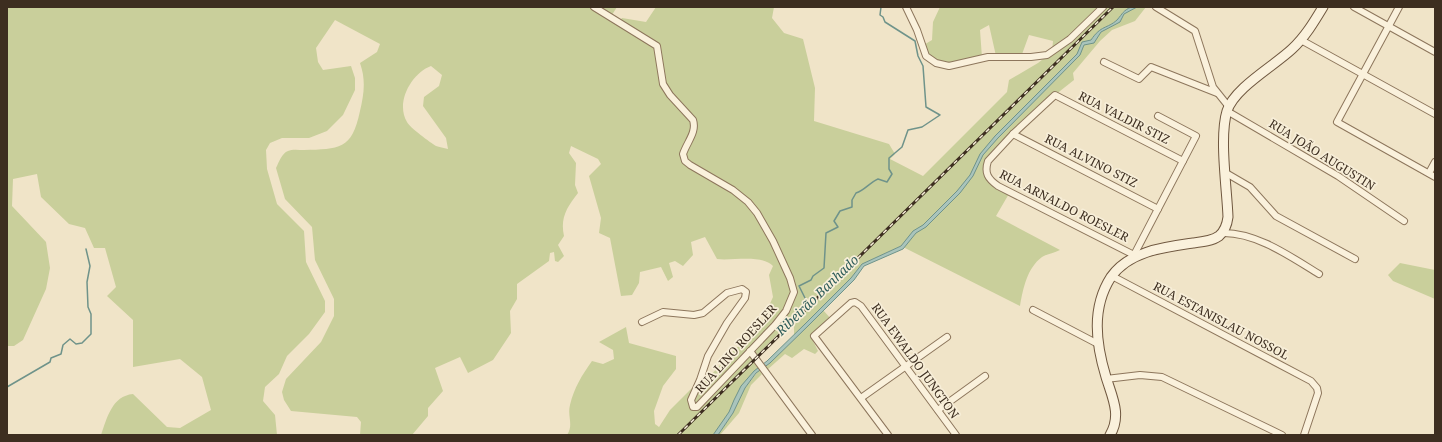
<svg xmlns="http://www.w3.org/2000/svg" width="1442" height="442" viewBox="0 0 1442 442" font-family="'Noto Serif',serif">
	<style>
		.green { fill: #c9cf9b; fill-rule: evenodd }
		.water { fill: #a9c4bc; stroke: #6f938a }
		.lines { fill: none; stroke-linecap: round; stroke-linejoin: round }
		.stream { stroke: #6f938a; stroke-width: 1.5 }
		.street-casing { stroke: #8d765c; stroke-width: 8 }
		.secondary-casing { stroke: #6f573f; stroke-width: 11 }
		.street { stroke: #faf1dc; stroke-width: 6 }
		.secondary { stroke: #faf1dc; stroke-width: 9 }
		.rail-casing { stroke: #3d2e20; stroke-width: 3 }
		.rail { stroke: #f7eed8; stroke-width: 1.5; stroke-dasharray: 4.5; stroke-linecap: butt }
		.labels { text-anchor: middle; stroke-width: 3.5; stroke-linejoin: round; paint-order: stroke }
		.street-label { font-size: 12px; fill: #3d2e20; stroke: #f7eed8 }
		.water-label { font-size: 13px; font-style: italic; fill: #2f5d5a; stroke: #f7eed8 }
	</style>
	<rect width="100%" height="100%" fill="#f0e4c8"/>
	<g class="green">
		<path d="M7,7H617L610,18L618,23L622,18L646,22L656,7H774L772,18L784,33L803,39L815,88L814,121L889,144L895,154L890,159L923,176L1007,92L1009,80L1038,63L1052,52L1053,41L1029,35L1021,57L996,56L989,25L980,30L982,58L953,66L932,61L922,46L932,40L933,22L940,7H1146L1135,21L1112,30L1100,41L1073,73L1074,80L1055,95L992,157L987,175L1010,192L996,216L1060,250C1054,253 1047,254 1042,257C1027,268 1023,289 1020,306L901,246L862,264L851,278L794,335V326L804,308L725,387L753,362L758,368C742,381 738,395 730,412C726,420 719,428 713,435H567C574,425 567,416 570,405C574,388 582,375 592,361L603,364L614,359L613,350L599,342L626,327L629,343L676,356V369L663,386L654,411L655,424L659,427L670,410L700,380L696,391L736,348L751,339L758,330L773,297L769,275L773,266C762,254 732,261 717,259L705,237L691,242L693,255L683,266L675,261L669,263L673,277L668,281L661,267L640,272L639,283L632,295L621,296L610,238L599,233L601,218L589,176L601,164L598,159L571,146L569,153L576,163L575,185L578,193C567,207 560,218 564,236L558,245L564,256L558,262L555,261L554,252L550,253L549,261L517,284V299L510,311L511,333L493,360L468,373L460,357L435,368L443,391L428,408V416L412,435H360L361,422L357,417L291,411L284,400L282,392L286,379L321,342L334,316V299L315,260L312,227L285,199L276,168C279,162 282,153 288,151C292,149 299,150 304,150C339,149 352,150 360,111C364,94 366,80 360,63L377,52L380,44L335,20L316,48L318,62L323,70L351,66L355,78V90L343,115L327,131L309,138H282L270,143L266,150L267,169L277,204L304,231L306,262L325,301V312L309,334L287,356L279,374L265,387L263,401L275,415L277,435H101C107,418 112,396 133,394L167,427L180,428L211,410L202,377L180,359L133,367V320L107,296L116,287L105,248H94L85,228L69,224L41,197L37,174L13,179L12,206L46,242L50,268L46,289L23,340L14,346H7ZM431,66L442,75L439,86L424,97L423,106L446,138L448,149C444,148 439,147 436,146C431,143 409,127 407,122C395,102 412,73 431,66Z"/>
		<path d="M1400,263L1435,270V299L1393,281L1388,275Z"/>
		<path d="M823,310L831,319L813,335L812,339L818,351L815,354L804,349L792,358L785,354L767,370L764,368Z"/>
		<path d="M759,370L762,374L751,385L739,413L720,435H718L733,413L745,388Z"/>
	</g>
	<path class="water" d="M1131,7H1137L1124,14L1120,22L1101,32L1094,43L1084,45L1080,55L998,138L983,155L973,176L960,193L926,227L916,233L903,249L864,266L854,280L808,326L770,363L756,373L745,388L733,413L718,435H713L729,412L734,400L741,386L754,371L767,361L805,324L851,278L862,264L901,246L913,231L923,225L957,191L970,175L980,154L995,136L1077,54L1082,42L1091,40C1101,25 1107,29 1117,20C1123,13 1123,11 1131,7Z"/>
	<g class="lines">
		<g class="stream">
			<path d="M806,300L799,286L811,280L813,276L824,268L826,233L838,227L834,221L840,211L852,207V200L856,193C865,190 869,183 878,179L887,182L892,174L889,169V158L902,147L908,130L922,127L940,115L926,107L923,66L918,56L915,41L885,22L883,17L880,15L881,7"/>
			<path d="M7,387L50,362L51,358L61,354L63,345L70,339L76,344L82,343L91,334V314L88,307L87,282L90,266L86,249"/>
		</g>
		<g class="street-casing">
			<g id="street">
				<path d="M594,7L657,46L663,84L670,95L693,120C697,132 687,142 683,154L685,161L690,165L733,190L748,202L757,213L773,241L790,278L794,292L786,311L775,325L697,407H693L691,400L700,380L708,356L727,323L745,298L746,292L742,289L727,293L703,313L694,315L663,312L642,322"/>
				<path d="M906,7L917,30L926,56L936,63L949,66L988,57H1031L1047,55L1070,39L1103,7"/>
				<path d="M1156,7L1195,31L1213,87L1229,107"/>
				<path d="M1354,7L1435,52"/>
				<path d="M1399,7L1337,122L1435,177"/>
				<path d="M1301,40L1435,114"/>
				<path d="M1104,62L1139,79L1151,67L1217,93"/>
				<path d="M1227,111L1338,176L1404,221"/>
				<path d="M1013,134L1158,209"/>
				<path d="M1226,173L1250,187L1276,216L1355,259"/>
				<path d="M1429,173L1435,162"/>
				<path d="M1222,233C1256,232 1291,257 1319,274"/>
				<path d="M1134,255L1196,136L1158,116"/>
				<path d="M1136,257L1134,255L998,186C988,179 984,173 988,161L1013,134L1055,95L1183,161"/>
				<path d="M1112,276L1311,381L1317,388L1318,393L1304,435"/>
				<path d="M1033,310L1098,344"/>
				<path d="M750,351L812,435"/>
				<path d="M1106,379L1140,375L1162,377L1282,435"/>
				<path d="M861,398L947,337"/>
				<path d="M938,410L985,376"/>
				<path d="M888,435L814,336L851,303L855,302L861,306L956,435"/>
			</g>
		</g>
		<g class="secondary-casing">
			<path id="secondary" d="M1110,435C1122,415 1112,397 1106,377C1096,344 1091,308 1111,277C1129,251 1165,247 1193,243C1202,242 1212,241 1219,236C1225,231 1227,225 1228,217C1227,189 1219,137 1227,111C1234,88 1274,66 1292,49C1305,37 1314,22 1323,7"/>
		</g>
		<use href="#street" class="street"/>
		<use href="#secondary" class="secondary"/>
		<g class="rail-casing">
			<path id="rail" d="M678,435L1113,7"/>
		</g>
		<use href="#rail" class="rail"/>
	</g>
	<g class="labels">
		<g class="street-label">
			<text transform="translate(1124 118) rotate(27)" y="4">RUA VALDIR STIZ</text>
			<text transform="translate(1322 155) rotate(32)" y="4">RUA JOÃO AUGUSTIN</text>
			<text transform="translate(1091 161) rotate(27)" y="4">RUA ALVINO STIZ</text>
			<text transform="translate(1064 206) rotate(27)" y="4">RUA ARNALDO ROESLER</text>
			<text transform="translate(1221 321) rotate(28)" y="4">RUA ESTANISLAU NOSSOL</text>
			<text transform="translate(736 349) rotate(-48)" y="4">RUA LINO ROESLER</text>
			<text transform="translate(915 361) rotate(54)" y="4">RUA EWALDO JUNGTON</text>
		</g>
		<g class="water-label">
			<text transform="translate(817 295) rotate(-44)" y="5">Ribeirão Banhado</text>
		</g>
	</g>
	<rect width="1442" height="442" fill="none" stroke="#3d2e20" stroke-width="16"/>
</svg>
